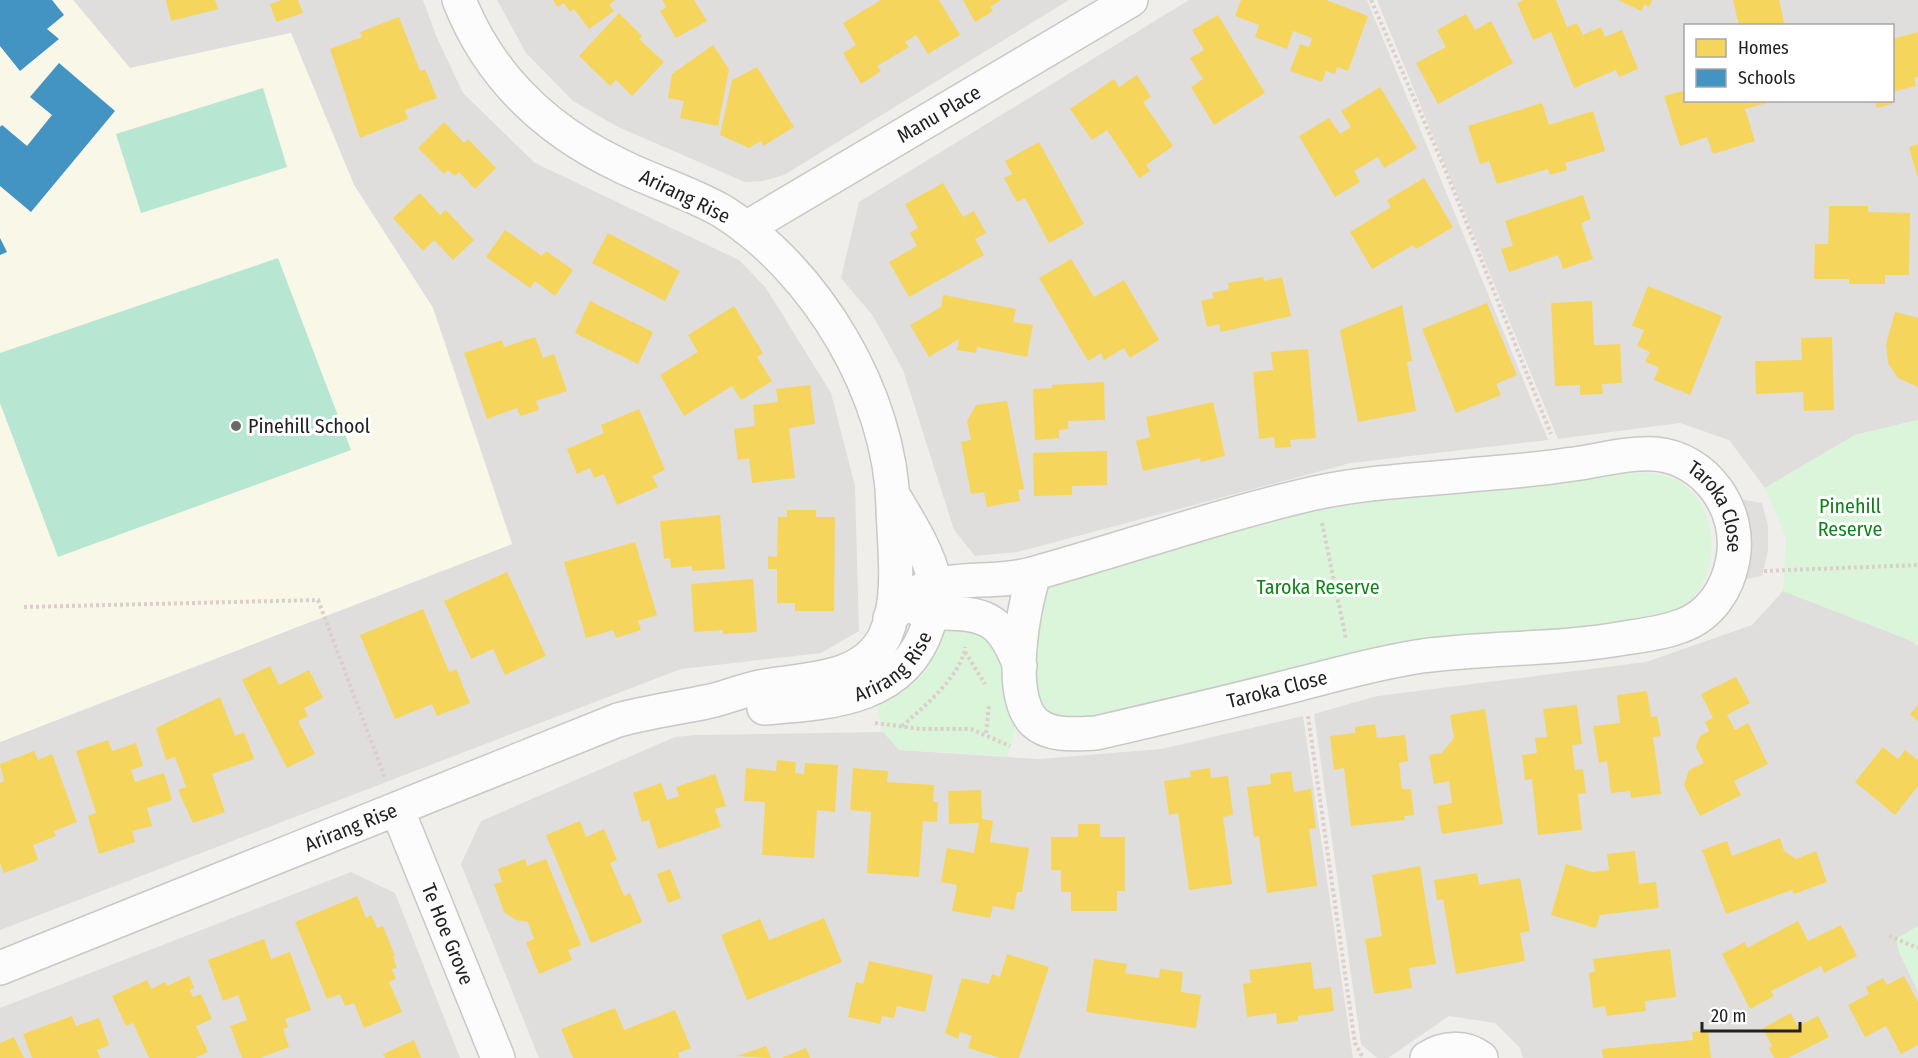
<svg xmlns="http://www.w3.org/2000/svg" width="1918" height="1058" viewBox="0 0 1918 1058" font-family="'Fira Sans Condensed',sans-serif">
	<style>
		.residential { fill: #dfdedc; fill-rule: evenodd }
		.education { fill: #f8f7e8 }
		.park { fill: #daf5da }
		.pitch { fill: #b7e6d2 }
		.parking { fill: #e0dfde }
		.homes { fill: #f6d55c }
		.schools { fill: #4393c3 }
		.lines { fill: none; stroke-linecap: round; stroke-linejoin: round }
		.minor-casing { stroke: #c9c8c7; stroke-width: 36 }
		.path { stroke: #dccecd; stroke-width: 4; stroke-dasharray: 3 3; stroke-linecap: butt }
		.minor { stroke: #fdfcfc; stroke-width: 33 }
		.poi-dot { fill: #6a6968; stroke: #fff; stroke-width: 2 }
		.labels { text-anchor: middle; stroke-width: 6; stroke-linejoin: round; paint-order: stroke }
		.street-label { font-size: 20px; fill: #222; stroke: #fff }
		.poi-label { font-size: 20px; fill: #222; stroke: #fff; text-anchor: start }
		.park-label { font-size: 20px; fill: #0c8416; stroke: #fff }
	</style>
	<rect width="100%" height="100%" fill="#f0eeeb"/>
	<g class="residential">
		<path d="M73,0H423L437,38L463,93L535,163L739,260L766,288L831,393L855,486L859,631L821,653L681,669L0,930V742L512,544L433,308L354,185L291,33L130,68Z"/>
		<path d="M497,0H1069L784,175L763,181L745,182L618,127L573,101L526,53Z"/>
		<path d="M1189,0H1367L1548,440L1351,463L1018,552L975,556L954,530L903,370L873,316L841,278L859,202Z"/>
		<path d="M1377,0H1918V420L1855,435L1765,488L1729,440L1680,423L1558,439ZM1686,26H1892V100H1686Z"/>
		<path d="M1783,591L1912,641L1918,646V926L1896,939L1900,954L1918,991V1058H1523L1520,1048L1495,1023L1449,1016L1388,1058H1377L1361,1044L1314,714L1377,696L1646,662L1752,625Z"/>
		<path d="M1303,716L1353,1058H539L461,864L481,821L675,737L696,735L883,732L900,750L1039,759L1161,749Z"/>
		<path d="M351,872L395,893L460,1058H0V1008Z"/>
	</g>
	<path class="education" d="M0,0H73L130,68L291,33L354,185L433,308L512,544L0,742Z"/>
	<g class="park">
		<path d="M1918,420V646L1912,641L1783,591L1786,537L1765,488L1855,435Z"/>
		<path d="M1634,473C1649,473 1670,474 1683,484C1717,510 1721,563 1694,596C1685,606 1671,612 1659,618L1075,720L1056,716L1046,708L1038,696L1036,681V609L1042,593L1051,584L1298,511L1370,496L1548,484Z"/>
		<path d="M974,624L1005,658L1017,722L1008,756L899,750L883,732L877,705L903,682L938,636L953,625Z"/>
		<path d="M1918,926V991L1900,954L1896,939Z"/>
	</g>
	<g class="pitch">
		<path d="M263,88L287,167L141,213L116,134Z"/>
		<path d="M278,258L351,450L58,557L0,403V353Z"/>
	</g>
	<path class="parking" d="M1738,499L1762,503L1768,526V550L1762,576L1736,581Z"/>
	<g class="homes">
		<path d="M166,0H215L218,9L171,21Z"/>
		<path d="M282,0H298L303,13L276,22L270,4Z"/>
		<path d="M553,0H615L609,5L614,11L589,29L574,9L570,12L564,3L558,7Z"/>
		<path d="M662,0H694L707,21L676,38L660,11L667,7Z"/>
		<path d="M881,0H939L960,35L928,54L916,35L905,42L909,47L877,66L881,71L861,84L843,53L856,45L843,23Z"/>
		<path d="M963,0H1001L990,7L993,11L975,22Z"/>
		<path d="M1241,0H1326L1368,16L1348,71L1337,67L1335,74L1326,71L1322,82L1290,71L1300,44L1309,47L1312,38L1293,31L1287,49L1255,37L1259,25L1235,16Z"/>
		<path d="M1524,0H1556L1567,27L1577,23L1583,35L1601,27L1605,37L1622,30L1638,69L1619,77L1616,70L1574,88L1551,32L1533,40L1517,3Z"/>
		<path d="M1618,0H1652L1649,7L1645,4L1641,11Z"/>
		<path d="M1733,0H1779L1785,26H1739Z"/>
		<path d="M619,13L642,36L639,39L664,62L632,96L616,80L610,86L579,56Z"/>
		<path d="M1466,14L1475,30L1491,21L1513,63L1438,104L1416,63L1446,47L1437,30Z"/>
		<path d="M1218,15L1265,93L1214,125L1191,87L1203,79L1190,58L1204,50L1192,30Z"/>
		<path d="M399,17L420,71L425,69L437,98L405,110L408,119L360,138L330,49L362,37L360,32Z"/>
		<path d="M1918,32V77L1914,78L1916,86L1892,92V39Z"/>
		<path d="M713,45L729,69L718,126L680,118L684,101L668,98L672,74Z"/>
		<path d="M757,67L794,127L763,146L761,141L749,148L720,135L732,80Z"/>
		<path d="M1137,75L1151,97L1143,102L1173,146L1146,165L1150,171L1139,178L1107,130L1092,140L1070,109L1114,79L1119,87Z"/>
		<path d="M1380,87L1417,148L1384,168L1378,157L1354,171L1360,182L1335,197L1299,136L1329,118L1340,134L1351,127L1341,111Z"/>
		<path d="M1686,90V100H1766L1767,103L1745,109L1755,141L1713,154L1707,137L1680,146L1664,96Z"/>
		<path d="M1875,100H1891L1892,104L1877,108Z"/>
		<path d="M1542,103L1549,125L1593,111L1605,151L1565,163L1567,170L1550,175L1548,169L1497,184L1489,161L1480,164L1468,126Z"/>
		<path d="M444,122L464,143L468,139L496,168L475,189L459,172L455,176L448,170L444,174L418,148Z"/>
		<path d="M1039,142L1084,224L1049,243L1025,198L1017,202L1004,178L1012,174L1005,161Z"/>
		<path d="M1918,144V176H1917L1909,147Z"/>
		<path d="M1424,178L1453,227L1416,249L1413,245L1372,269L1350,232L1391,207L1387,200Z"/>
		<path d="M943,183L963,217L974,211L986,233L975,239L984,255L909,297L889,262L917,246L910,233L918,228L905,204Z"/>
		<path d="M420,193L440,215L446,210L474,240L453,260L434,240L423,251L393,218Z"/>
		<path d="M1583,195L1591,219L1581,223L1593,259L1563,269L1558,255L1509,272L1501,249L1513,246L1505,221Z"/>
		<path d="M1829,206H1868V212L1910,213L1909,275H1885V284H1849V279H1814L1815,244H1828Z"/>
		<path d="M505,230L542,256L546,251L573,270L555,296L535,281L530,288L486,257Z"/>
		<path d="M608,233L680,271L665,301L592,263Z"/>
		<path d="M1071,259L1094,297L1124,280L1159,340L1130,358L1124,348L1104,360L1101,353L1088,361L1039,278Z"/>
		<path d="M1263,277L1264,281L1282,277L1291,316L1221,332L1219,324L1207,327L1201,301L1214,298L1212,293L1229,289L1228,283Z"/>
		<path d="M1648,286L1722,316L1690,395L1654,380L1659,367L1645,362L1650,352L1637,346L1644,330L1632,326Z"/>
		<path d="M943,295L1016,309L1013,322L1033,325L1027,357L977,347L976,353L957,350L959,339L929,357L910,325L941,307Z"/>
		<path d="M590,301L653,332L638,364L575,333Z"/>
		<path d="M1592,301L1594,345L1620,344L1622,383L1602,384L1603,394L1580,395V385L1555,386L1551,303Z"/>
		<path d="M1487,303L1517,375L1496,384L1501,395L1456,413L1422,329Z"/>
		<path d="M1402,305L1412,361L1407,362L1416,411L1358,422L1340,330Z"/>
		<path d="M734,306L763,353L757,357L772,381L741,400L732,386L684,416L660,375L698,352L688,335Z"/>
		<path d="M1895,312L1918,318V387L1898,378L1888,363L1886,344Z"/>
		<path d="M535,337L543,358L554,354L567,391L536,401L539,410L520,416L517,408L487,419L464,353L502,340L504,347Z"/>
		<path d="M1832,337L1834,410L1804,411L1803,392L1756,394L1755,361L1802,360L1801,338Z"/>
		<path d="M1308,349L1316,438L1290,440L1291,447L1275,448L1274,437L1259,439L1253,372L1273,370L1271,352Z"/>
		<path d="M1104,382L1105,420L1068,421V429L1059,430V438L1035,440L1033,389L1052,388V385Z"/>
		<path d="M810,385L815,424L789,428L795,478L752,483L749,458L738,460L734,429L755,426L753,405L778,402L776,389Z"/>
		<path d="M1007,401L1024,489L1018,490L1020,501L987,507L984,492L971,494L961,442L971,440L967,421L976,405Z"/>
		<path d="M1213,402L1225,456L1201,462L1200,458L1143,471L1136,441L1150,437L1146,417Z"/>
		<path d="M639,409L665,470L652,476L658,487L617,505L604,474L594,478L590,468L577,474L567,449L604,433L601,425Z"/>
		<path d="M1107,451V485L1072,486V495L1034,496L1033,453Z"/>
		<path d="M787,510H816V517H835L834,611H795V603H777V569H768V556L777,557L778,517H787Z"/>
		<path d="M720,515L725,569L692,571V566L671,568L670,558L664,559L660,521Z"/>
		<path d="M635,542L657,615L638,621L641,630L616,638L613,630L586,638L564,562Z"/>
		<path d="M507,572L546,656L505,675L493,649L471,659L444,601Z"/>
		<path d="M753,579L757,632L723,634V630L694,632L691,584Z"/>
		<path d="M423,609L449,672L456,669L470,703L437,716L432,704L395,719L360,635Z"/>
		<path d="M270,666L279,685L309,670L323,698L304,708L308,716L298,721L315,754L287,768L242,680Z"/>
		<path d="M1736,677L1750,703L1727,715L1735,730L1748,723L1768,764L1734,781L1741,795L1700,816L1684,785L1689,770L1704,763L1696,747L1700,736L1709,731L1705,722L1713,718L1701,694Z"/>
		<path d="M1647,691L1651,717L1657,716L1661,736L1653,737L1661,794L1631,798L1630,791L1611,793L1607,761L1599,763L1593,726L1620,723L1617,695Z"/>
		<path d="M220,697L235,736L244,732L254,759L212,774L225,812L193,823L178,790L186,787L175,757L166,760L156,728Z"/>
		<path d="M1577,705L1582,744L1572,745L1575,770L1583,769L1586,793L1578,794L1582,830L1538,835L1532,779L1525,780L1522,755L1537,753L1535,738L1547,737L1543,709Z"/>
		<path d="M1918,705V721L1910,714Z"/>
		<path d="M1485,709L1503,824L1442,834L1437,806L1452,803L1449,781L1434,784L1429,755L1442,753L1454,738L1450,715Z"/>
		<path d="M1375,724L1377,738L1405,735L1408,761L1399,763L1402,789H1411L1414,815L1404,816L1405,820L1351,826L1344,768L1334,770L1330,736L1355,733V727Z"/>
		<path d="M108,740L112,751L136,743L143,766L131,770L135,782L164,773L172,800L147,808L152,826L132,831L135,842L99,854L88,816L96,813L76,751Z"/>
		<path d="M1883,747L1898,759L1905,750L1918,760V786L1895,815L1855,782Z"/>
		<path d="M34,751L38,760L52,754L77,822L54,831L56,836L33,845L38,860L4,873L0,863V783L4,781L0,764Z"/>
		<path d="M777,760L796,762L795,773L804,774L805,763L838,765L835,812L817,810L814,858L762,855L765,802L744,801L746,768L776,771Z"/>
		<path d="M853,768L888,771L887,782L934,785L933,802H938L937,822L923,821L919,877L867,873L871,812L850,810Z"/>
		<path d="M1210,768L1211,778L1228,776L1233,815L1223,817L1232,884L1189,890L1178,813L1169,815L1164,781L1191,777L1190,771Z"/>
		<path d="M1291,771L1294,792L1311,789L1316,828L1309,829L1317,886L1267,893L1259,836L1254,837L1247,787L1271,784L1270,774Z"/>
		<path d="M715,774L726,806L715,809L721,827L658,849L649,820L642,822L633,793L661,783L667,800L679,796L676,787Z"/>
		<path d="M981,790L982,819L993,821L990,842L1029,848L1022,892H1017L1014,910L993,906L990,918L952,911L957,885L941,882L947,848L974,853L979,823L949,824L948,791Z"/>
		<path d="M580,821L586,837L604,829L617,860L610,863L624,896L630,893L642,922L591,943L546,835Z"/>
		<path d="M1078,824H1100V837H1125V891H1117V911H1071V892H1061V870H1051V837H1078Z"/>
		<path d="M1780,838L1784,851L1796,859L1816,851L1827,882L1794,894L1792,890L1726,914L1702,850L1727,841L1732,856Z"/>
		<path d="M1635,851L1639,884L1656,882L1659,908L1600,915L1596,928L1551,915L1566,864L1592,872L1609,870L1607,854Z"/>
		<path d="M525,859L527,866L546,859L581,945L568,950L572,960L539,974L526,942L534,939L528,922L516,920L504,912L494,884L502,882L498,869Z"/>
		<path d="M1420,866L1436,964L1409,968L1412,988L1374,994L1365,939L1382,936L1372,875Z"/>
		<path d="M670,869L681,898L668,903L657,874Z"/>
		<path d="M1477,873L1479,885L1520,878L1530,931L1520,933L1525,961L1456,974L1443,899L1437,900L1434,880Z"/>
		<path d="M357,896L366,918L371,915L377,928L383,926L395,956L393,957L397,968L392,969L396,979L389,982L402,1012L364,1028L354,1003L345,1006L340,994L327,999L295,922Z"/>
		<path d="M824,918L842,962L747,1000L721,935L760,919L769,940Z"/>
		<path d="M1798,921L1808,941L1841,925L1857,956L1824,973L1821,966L1771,991L1774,996L1750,1009L1722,954L1745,942L1747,948Z"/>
		<path d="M264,939L271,959L290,952L311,1010L285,1019L288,1027L283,1029L289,1047L260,1058H242L230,1026L247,1020L238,995L223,1001L208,960Z"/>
		<path d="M1670,949L1676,997L1645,1001L1646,1011L1607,1016L1605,1006L1593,1008L1589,973L1595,972L1593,959Z"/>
		<path d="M1007,954L1049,967L1019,1058H1000L968,1048L972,1036L960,1032L958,1039L945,1033L962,978L989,984L992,974L1000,977Z"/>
		<path d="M1094,959L1127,964L1125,973L1159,978L1160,969L1183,972L1181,992L1201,995L1196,1028L1086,1012Z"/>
		<path d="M869,961L933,975L925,1012L897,1006L894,1018L882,1016L880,1024L848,1017L856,982L863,984Z"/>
		<path d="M1311,962L1314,989L1331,987L1334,1011L1298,1016V1021L1277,1024L1276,1013L1247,1017L1243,984L1251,983L1249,970Z"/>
		<path d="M189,976L194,988L190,990L193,997L201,994L212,1019L196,1026L208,1052L195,1058H149L133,1023L126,1026L112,996L147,980L151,989L165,982L167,986Z"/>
		<path d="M1904,976L1918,1002V1045L1901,1054L1886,1026L1865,1037L1848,1005L1869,994L1866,987L1883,978L1887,985Z"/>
		<path d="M615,1008L624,1030L675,1010L691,1048L678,1053L679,1058H573L561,1029Z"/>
		<path d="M1791,1013L1797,1026L1818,1016L1829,1037L1788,1058H1774L1769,1048L1772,1046L1763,1028Z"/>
		<path d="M72,1016L76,1026L99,1018L109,1045L97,1050L100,1058H32L23,1034Z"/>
		<path d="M1708,1030L1711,1058H1603L1602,1049L1693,1040L1692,1032Z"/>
		<path d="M14,1037L24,1058H0V1043Z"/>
		<path d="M414,1040L421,1058H385L383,1054Z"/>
		<path d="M766,1046L771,1058L737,1056Z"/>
		<path d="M806,1048L810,1058H781Z"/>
	</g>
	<g class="schools">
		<path d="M0,0H52L64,15L47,29L59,39L20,71L0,46Z"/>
		<path d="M59,63L115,111L31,212L0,186V127L2,125L27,146L52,115L30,97Z"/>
		<path d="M0,238L7,252L0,255Z"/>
	</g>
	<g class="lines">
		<g class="minor-casing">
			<g id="minor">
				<path id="s1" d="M746,228L1131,0"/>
				<path d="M912,606C922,612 933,613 944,613C990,613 1003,623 1020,666"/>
				<path id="s2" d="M890,618C903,604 916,589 935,585C967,577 1000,583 1032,574C1126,548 1219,515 1315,493C1365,482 1418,480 1469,475C1501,472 1534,470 1566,465C1595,462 1626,452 1655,454C1706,458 1742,510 1733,559C1728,589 1710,616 1681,626C1663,633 1644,635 1625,638C1558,650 1490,647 1422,656C1381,662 1342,673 1303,683C1234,701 1165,717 1096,733C1076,734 1050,737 1034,722C1006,694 1024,607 1034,574"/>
				<path id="s3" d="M764,708C829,703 904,700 928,626C932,614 938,595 935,582C928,551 909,522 893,495"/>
				<path id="s4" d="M397,809L498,1058"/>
				<path id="s5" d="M0,968L618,720C647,712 677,708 706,702C723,699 738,692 755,688C798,678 862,684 885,636C902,598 894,547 893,507C891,395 816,270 722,211C689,192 653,182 619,165C546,130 489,76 459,0"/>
				<path d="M1427,1058C1444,1047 1465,1046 1481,1058"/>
			</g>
		</g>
		<g class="path">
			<path d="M1371,0L1445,169L1551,434"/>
			<path d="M1322,523L1346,639"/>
			<path d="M1764,571L1918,565"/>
			<path d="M24,607L318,600L385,778"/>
			<path d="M965,652L985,684"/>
			<path d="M1308,716L1355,1043L1363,1058"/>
			<path d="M875,723L921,729H971L1010,746"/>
			<path d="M902,726C922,709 962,675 965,647"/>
			<path d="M986,733L989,706"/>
			<path d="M1889,936L1918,948"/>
		</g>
		<use href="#minor" class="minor"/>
	</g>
	<circle class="poi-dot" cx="236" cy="426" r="6"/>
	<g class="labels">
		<g class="street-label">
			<text dy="7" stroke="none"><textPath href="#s1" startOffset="224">Manu Place</textPath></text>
			<text transform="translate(685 196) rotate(26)" y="7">Arirang Rise</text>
			<text dy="7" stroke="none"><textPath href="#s2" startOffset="880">Taroka Close</textPath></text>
			<text dy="7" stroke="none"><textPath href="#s3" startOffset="141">Arirang Rise</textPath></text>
			<text transform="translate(1277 689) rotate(-14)" y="7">Taroka Close</text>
			<text dy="7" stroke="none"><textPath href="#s5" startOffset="378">Arirang Rise</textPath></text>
			<text dy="7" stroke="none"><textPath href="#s4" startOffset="135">Te Hoe Grove</textPath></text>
		</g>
		<g class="poi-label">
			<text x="248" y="433">Pinehill School</text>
		</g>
		<g class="park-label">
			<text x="1850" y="513">Pinehill<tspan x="1850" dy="23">Reserve</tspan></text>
			<text x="1318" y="594">Taroka Reserve</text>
		</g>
	</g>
	<rect x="1684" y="24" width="210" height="78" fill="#ffffff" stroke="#a7a7a7" stroke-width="1.5"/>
	<rect x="1696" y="39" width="30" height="18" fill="#f6d55c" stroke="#a7a7a7" stroke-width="1.5"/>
	<text x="1738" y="54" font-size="18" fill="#222222">Homes</text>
	<rect x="1696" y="69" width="30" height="18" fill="#4393c3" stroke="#a7a7a7" stroke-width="1.5"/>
	<text x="1738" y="84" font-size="18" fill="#222222">Schools</text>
	<path d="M1702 1022v9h98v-9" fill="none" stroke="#222222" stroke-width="3"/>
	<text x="1711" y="1022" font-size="18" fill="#222222" stroke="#ffffff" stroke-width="4.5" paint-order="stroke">20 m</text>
</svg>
